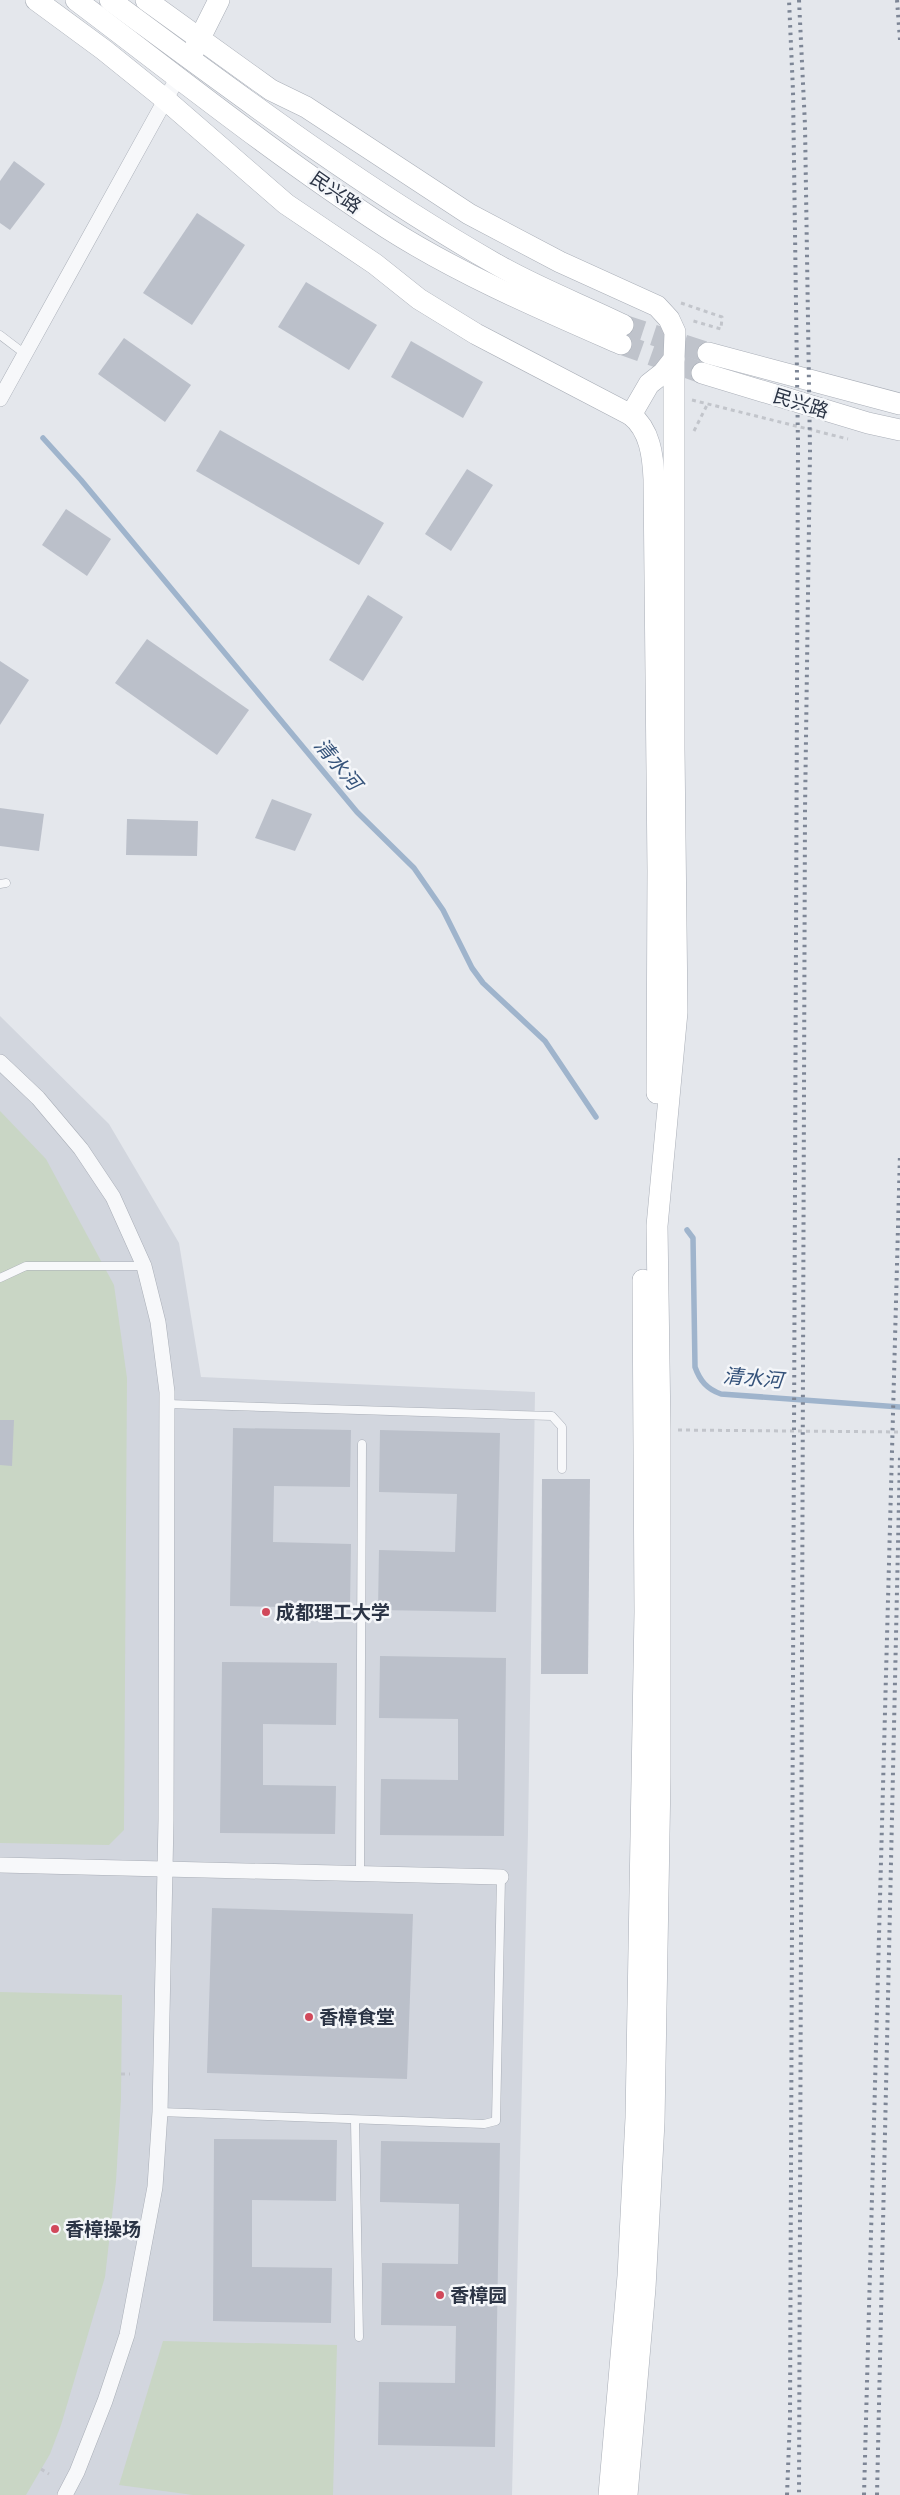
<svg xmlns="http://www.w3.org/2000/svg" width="900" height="2495" viewBox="0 0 900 2495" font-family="Karla,'Noto Sans SC',sans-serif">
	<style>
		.built { fill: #d2d6de }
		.green { fill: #c9d6c5 }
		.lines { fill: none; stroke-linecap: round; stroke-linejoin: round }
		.stream { stroke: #9fb4cc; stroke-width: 5.5 }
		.building { fill: #bbc0ca }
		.secondary-tunnel { stroke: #bfc3cb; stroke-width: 21; stroke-dasharray: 21 11; stroke-linecap: butt }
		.lane-casing { stroke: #a9aeb7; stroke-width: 9 }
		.street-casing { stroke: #a9aeb7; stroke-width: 16 }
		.secondary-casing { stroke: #a9aeb7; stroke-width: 22 }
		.path { stroke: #c2c5cb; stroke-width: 3; stroke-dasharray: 4 4; stroke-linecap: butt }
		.lane { stroke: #f7f8fa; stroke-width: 8 }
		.street { stroke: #f7f8fa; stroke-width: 15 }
		.secondary { stroke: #fff; stroke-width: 21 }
		.rail { stroke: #7d8696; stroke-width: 4; stroke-dasharray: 2.5 5; stroke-linecap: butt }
		.poi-dot { fill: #d1495b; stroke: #f4f6f9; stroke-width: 2 }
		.labels { text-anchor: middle; stroke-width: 5; stroke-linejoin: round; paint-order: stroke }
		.street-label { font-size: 19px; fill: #2b3445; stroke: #f4f6f9 }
		.poi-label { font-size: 19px; font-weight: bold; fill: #2b3445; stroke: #f4f6f9; text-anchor: start }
		.water-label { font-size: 20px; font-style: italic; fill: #34527a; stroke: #f4f6f9 }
	</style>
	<rect width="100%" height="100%" fill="#e4e7ec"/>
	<path class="built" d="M0,1016L109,1124L179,1243L201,1377L535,1392L528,1832L512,2495H0Z"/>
	<g class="green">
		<path d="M0,1111L46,1159L114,1285L127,1378L124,1830L109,1845L0,1843Z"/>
		<path d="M0,1992L122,1995L121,2099L116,2181L105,2277L61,2425L50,2454L26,2495H0Z"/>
		<path d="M163,2341L337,2345L333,2495H193L119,2485Z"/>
	</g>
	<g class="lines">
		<g class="stream">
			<path d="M43,438L81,480L357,812L414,868L443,910L472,968L483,983L545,1041L596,1117"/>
			<path d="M687,1230L693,1238L695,1367C700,1381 707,1389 721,1394L900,1407"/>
		</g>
	</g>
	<g class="building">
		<path d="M14,161L45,184L10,230L0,223V181Z"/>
		<path d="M197,213L245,245L192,325L143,293Z"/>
		<path d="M306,282L377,325L349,370L278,327Z"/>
		<path d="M124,338L191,385L165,422L98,374Z"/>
		<path d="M411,341L483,382L463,418L391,377Z"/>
		<path d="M220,430L384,523L359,565L196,471Z"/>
		<path d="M467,469L493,485L451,551L425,534Z"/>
		<path d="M66,509L111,539L87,576L42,545Z"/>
		<path d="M368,595L403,617L363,681L329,660Z"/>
		<path d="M147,639L249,710L217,755L115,683Z"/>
		<path d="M0,661L29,680L0,725Z"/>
		<path d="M272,799L312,814L295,851L255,838Z"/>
		<path d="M0,808L44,814L39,851L0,846Z"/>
		<path d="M127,819L198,821L197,856L126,855Z"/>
		<path d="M0,1420H14L12,1466L0,1465Z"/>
		<path d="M233,1428L351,1430L350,1487L274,1486L273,1542L351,1544L350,1608L230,1606Z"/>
		<path d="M380,1430L500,1433L496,1612L378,1610L379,1550L455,1552L457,1494L379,1492Z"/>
		<path d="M542,1479H590L588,1674H541Z"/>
		<path d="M380,1656L506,1658L504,1836L380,1835L381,1779L458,1780V1719L379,1718Z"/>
		<path d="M222,1662L337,1663L336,1725L263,1724V1785L336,1786L335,1834L220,1833Z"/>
		<path d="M212,1908L413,1914L407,2079L207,2073Z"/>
		<path d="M214,2139L337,2140L336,2201L252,2200V2267L332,2268L331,2323L213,2321Z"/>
		<path d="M381,2141L500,2143L495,2447L378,2445L379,2382L455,2383L456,2326L381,2325L382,2263L458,2264L459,2204L380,2202Z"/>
	</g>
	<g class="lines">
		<g class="secondary-tunnel">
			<path d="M623,325L708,353"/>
			<path d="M621,344L702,373"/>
		</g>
		<g class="lane-casing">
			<g id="lane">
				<path d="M0,335L25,354"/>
				<path d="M0,884L6,883"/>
				<path d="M0,1278L26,1266H144"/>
				<path d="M167,1404L552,1416L562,1427V1469"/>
				<path d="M360,1874L362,1444"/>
				<path d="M160,2112L484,2124L496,2121L501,1877"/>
				<path d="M355,2121L359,2337"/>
			</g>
		</g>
		<g class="street-casing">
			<g id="street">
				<path d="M0,399L178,77"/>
				<path d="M0,1062L38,1098L81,1149L113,1197L144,1266L158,1322L167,1392L166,1820L160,2112L155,2187L127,2335L105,2401L77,2472L65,2495"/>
				<path d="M0,1865L501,1877"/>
			</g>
		</g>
		<g class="secondary-casing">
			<g id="secondary">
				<path d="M36,0L104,50L166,100L286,204L375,264L419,299L476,334L631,415L649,384L663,373L674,359L675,332L669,319L657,306L560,262L469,214L306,107L271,90L146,0"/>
				<path d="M76,0C178,77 279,158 387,228C461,275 541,309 621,344"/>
				<path d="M110,0C235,92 359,186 494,263C535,287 580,304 623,325"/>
				<path d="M193,52L219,0"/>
				<path d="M708,353L900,404"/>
				<path d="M702,373L868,423L900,430"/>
				<path d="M631,415C650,430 653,456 654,479L658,870L657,1093"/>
				<path d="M609,2495L628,2276L636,2118L645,1612L643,1280"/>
				<path d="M627,2495L645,2288L654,2122L660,1776V1429L657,1226L677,1012L674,749V359"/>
			</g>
		</g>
		<g class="path">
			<path d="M681,303L722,317L721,329L690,320"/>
			<path d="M692,400L848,439"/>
			<path d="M694,431L707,405"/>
			<path d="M678,1430L900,1432"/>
			<path d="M121,2074H130"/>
			<path d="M41,2469L49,2474"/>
		</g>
		<use href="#lane" class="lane"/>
		<use href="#street" class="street"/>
		<use href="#secondary" class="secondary"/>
		<g class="rail">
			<path d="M799,0L805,125L810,451L805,810L799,2495"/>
			<path d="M897,0L900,40"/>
			<path d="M787,2495L790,2418L798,446L793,91L789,0"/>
			<path d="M864,2495L900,1153"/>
			<path d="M877,2495L900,1455"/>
		</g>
	</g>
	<g class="poi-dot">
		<circle cx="266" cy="1612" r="5"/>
		<circle cx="309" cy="2017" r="5"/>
		<circle cx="55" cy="2229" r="5"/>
		<circle cx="440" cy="2295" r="5"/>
	</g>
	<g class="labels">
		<g class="street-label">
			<text transform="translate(336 192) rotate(35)" y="7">民兴路</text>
			<text transform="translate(801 403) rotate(17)" y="7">民兴路</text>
		</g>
		<g class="poi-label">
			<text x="276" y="1619">成都理工大学</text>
			<text x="319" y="2024">香樟食堂</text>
			<text x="65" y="2236">香樟操场</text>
			<text x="450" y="2302">香樟园</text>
		</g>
		<g class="water-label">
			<text transform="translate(338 764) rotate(50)" y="7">清水河</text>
			<text transform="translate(753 1378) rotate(5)" y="7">清水河</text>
		</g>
	</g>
</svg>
